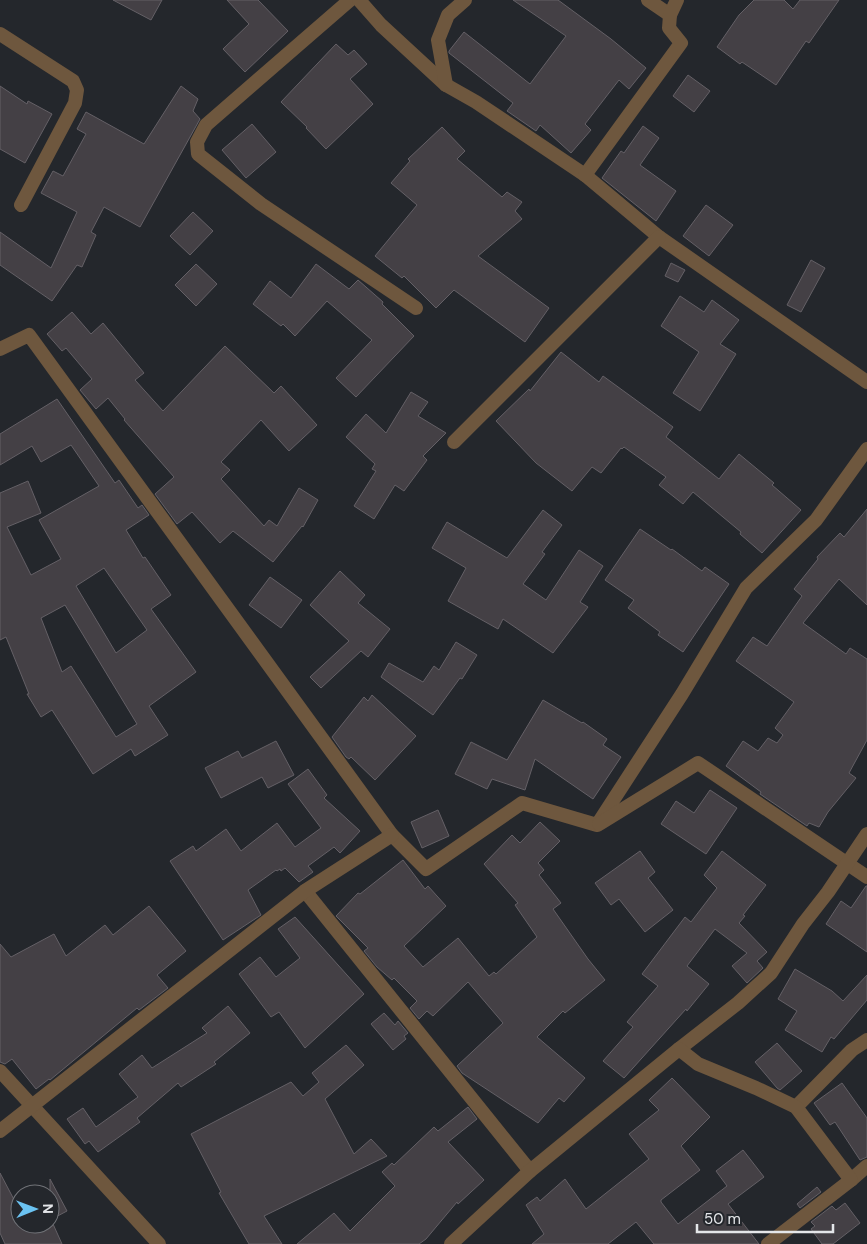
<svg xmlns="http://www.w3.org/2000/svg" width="867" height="1244" viewBox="0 0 867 1244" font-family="'DM Sans',sans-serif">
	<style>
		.building { fill: #444045; stroke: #646066; fill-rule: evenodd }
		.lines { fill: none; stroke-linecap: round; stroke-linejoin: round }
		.minor { stroke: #6e573e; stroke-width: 14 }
	</style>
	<rect width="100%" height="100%" fill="#24272c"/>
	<g class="building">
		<path d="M113,0H162L151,20Z"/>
		<path d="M227,0H258L288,31L245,72L223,49L249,24Z"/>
		<path d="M513,0H558L611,39L646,68L629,89L619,80L585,124L591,130L571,153L540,125L536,131L507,111L513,103L449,53V51L464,32L530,84L566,36Z"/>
		<path d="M754,0H784L793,9L800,0H839L809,43L806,41L776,85L742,62L740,64L717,47L739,15Z"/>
		<path d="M336,44L348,55L354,50L367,64L350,79L373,104L326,149L306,128L307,127L281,102Z"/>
		<path d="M688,75L710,91L694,112L673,96Z"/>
		<path d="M0,86L27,104L28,101L52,114L25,163L0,149Z"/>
		<path d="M181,86L198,99L193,111L200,119L140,227L104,207L91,232L96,235L82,267L77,265L52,301L0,265V232L51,268L77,212L41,193L53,171L63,176L86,134L77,129L86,112L144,144Z"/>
		<path d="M252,124L276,152L246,178L222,150Z"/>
		<path d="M643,126L659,138L640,165L676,191L656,221L602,178L621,151L624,153Z"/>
		<path d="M442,127L465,151L457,159L502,197L507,192L522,202L515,211L522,219L478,256L549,308L525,342L454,290L436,308L404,276L402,278L375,256L417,205L391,183L410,161L408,159Z"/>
		<path d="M706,205L733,225L709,256L683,236Z"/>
		<path d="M193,212L213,231L190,255L170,236Z"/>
		<path d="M811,260L825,268L801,312L787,305Z"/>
		<path d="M671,263L685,270L678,282L665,276Z"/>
		<path d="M196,264L217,284L196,306L175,285Z"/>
		<path d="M316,264L349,289L358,280L383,302L382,304L414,336L356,397L336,378L372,340L327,301L295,336L283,324L281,326L253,304L270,281L291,298Z"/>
		<path d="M680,296L704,312L712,300L739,320L720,344L736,354L700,411L673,393L699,352L661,326Z"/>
		<path d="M72,312L91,334L103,323L144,373L135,380L163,411L225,346L274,393L281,386L317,425L289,451L261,420L221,462L230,470L221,479L264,526L269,520L277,526L299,488L318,500L303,527L302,526L273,562L233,531L220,543L192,512L177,524L155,494L174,477L124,420L125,419L108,398L96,409L80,390L92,379L66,348L62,351L47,334Z"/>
		<path d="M561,352L599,382L603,376L673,427L666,437L719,479L739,454L774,483L772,485L801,510L762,553L740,534L741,532L693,492L683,504L659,485L666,477L624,447L622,449L621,448L601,473L592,467L572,491L536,463L496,421L529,389L530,391Z"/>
		<path d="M411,392L428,402L418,416L446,433L423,456L427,460L404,491L395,485L374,519L354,506L376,471L372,469L375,464L346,437L366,414L386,433Z"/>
		<path d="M57,399L115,483L119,480L138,508L142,505L149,515L126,530L143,558L145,557L171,595L151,609L196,672L149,706L168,735L135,756L131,749L93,774L52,710L41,717L27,694H29L6,637L0,640V493L28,481L41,513L7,527L31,575L61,559L39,520L99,486L71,445L41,462L32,446L0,465V434ZM104,568L147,630L116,653L76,586ZM65,605L137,724L116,737L71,666L62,672L41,618Z"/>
		<path d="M867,509V605L839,579L803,623L846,654L850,648L867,659V740L849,773L856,778L828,812L819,827L809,823L807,826L760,794L761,792L726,766L743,741L758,751L768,738L777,743L783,735L775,728L794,702L736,661L753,637L767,646L802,596L794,589L818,559L817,557L840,533L844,537Z"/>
		<path d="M543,510L562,525L542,552L545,554L523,584L546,600L579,550L603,566L580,602L588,607L553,653L503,619L498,629L448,601L466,568L432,548L447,522L507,558Z"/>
		<path d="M640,529L671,550L672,549L702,571L705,567L729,584L683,652L658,635L660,632L628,608L634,600L605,580Z"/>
		<path d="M340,571L365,595L358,603L390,629L368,657L361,651L321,688L310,677L349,641L310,605Z"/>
		<path d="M270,577L302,600L281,628L249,605Z"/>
		<path d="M456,642L477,655L462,679L460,678L433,715L381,677L389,663L423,682L434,666L439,670Z"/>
		<path d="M372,695L416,736L375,780L351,757L349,759L346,757L332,737L364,697L368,701Z"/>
		<path d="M543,700L582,723L583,722L607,739L603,745L621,757L593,799L535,759L525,790L492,779L487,789L455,774L471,742L507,760Z"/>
		<path d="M276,741L294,775L268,788L262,777L221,798L205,768L238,751L242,758Z"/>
		<path d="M308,769L327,795L324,798L360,831L340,853L334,847L308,866L313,872L299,882L285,868L281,871L280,869L277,871L276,870L248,890L261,915L223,940L170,861L193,846L196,851L226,829L241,851L277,823L295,847L321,828L288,784Z"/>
		<path d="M710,790L737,808L706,854L661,824L676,801L694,813Z"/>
		<path d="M438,810L449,836L422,848L411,822Z"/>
		<path d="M540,822L560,841L538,863L544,870L539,875L561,903L553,909L588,959L605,980L565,1013L563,1011L537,1037L585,1078L564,1102L559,1098L538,1123L462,1073L457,1066L503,1023L468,982L433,1016L427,1011L419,1019L410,1008L417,1001L394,978L392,980L377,967L364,951L368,948L336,916L358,893L360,894L403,860L425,889L428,886L446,906L404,946L423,967L458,938L489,976L494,972L496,974L537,937L515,905L518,903L484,864L512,835L520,843Z"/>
		<path d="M640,851L655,872L648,878L673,910L645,932L619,899L611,905L595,883Z"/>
		<path d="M722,851L766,885L743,915L745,916L739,923L767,952L757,961L763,968L747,983L732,966L747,953L715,929L687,966L709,984L687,1011L686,1009L624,1078L603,1061L633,1027L627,1022L658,986L642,974L685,917L691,922L717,888L704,875Z"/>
		<path d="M866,886H867V952L826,924L841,901L851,908Z"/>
		<path d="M149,906L186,951L157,975L168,988L139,1010L137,1008L50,1080L49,1079L36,1089L12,1059L5,1064L0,1062V944L11,957L54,934L66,956L105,925L113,935Z"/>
		<path d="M295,917L364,994L305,1048L279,1012L271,1017L239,974L260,957L276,977L300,958L278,929Z"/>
		<path d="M795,969L832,991L843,1001L867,975V1000L834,1039L831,1037L822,1052L785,1030L797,1011L778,999Z"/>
		<path d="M228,1006L250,1033L214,1062L216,1064L181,1087L178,1083L137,1118L140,1122L98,1152L89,1141L85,1144L67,1119L83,1108L96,1127L138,1097L119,1074L142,1055L152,1068L207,1033L202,1028Z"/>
		<path d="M384,1013L395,1025L398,1021L408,1033L404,1036L406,1039L393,1050L371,1024Z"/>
		<path d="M777,1043L802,1071L780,1090L777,1088L755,1062Z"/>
		<path d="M346,1045L364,1065L325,1099L354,1154L371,1139L387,1156L264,1216L282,1244H249L219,1193L221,1192L191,1134L291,1082L303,1096L319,1082L312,1073Z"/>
		<path d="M672,1078L710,1117L681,1146L700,1170L661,1200V1202L678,1224L727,1186L716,1171L743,1150L764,1177L728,1204L759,1244H654L636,1222L608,1244H532L544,1234L526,1205L537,1197L540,1201L565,1179L586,1209L649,1159L629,1134L659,1110L649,1100Z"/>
		<path d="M842,1083L867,1118V1157L860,1160L835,1122L830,1125L814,1103Z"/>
		<path d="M468,1107L477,1119L448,1142L484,1180L458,1204L457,1202L426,1239L419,1244H297L334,1213L350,1231L395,1186L382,1172L392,1163L394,1165L434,1127L438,1131Z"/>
		<path d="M0,1173L20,1211V1224H53L62,1244H5L0,1233Z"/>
		<path d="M50,1179L67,1211L50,1220Z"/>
		<path d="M817,1187L821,1192L800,1208L797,1204Z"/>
		<path d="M845,1203L860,1223L833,1244H822L811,1229L815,1226L811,1222L832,1206L836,1210Z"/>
	</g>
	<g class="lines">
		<g class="minor">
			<path d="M350,0L206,125L197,142L198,154L261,204L416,308"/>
			<path d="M359,0L381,25L446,85L476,102L585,175L659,237L867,382"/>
			<path d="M648,0L670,15"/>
			<path d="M0,34L73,81L77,90L75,103L21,205"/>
			<path d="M446,85L438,40L448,15L465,0"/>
			<path d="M585,175L681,43L669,28L670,15L677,0"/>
			<path d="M0,349L29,335L392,835L426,869L522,803L597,825L682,694L746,588L816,520L867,449"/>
			<path d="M454,442L659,237"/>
			<path d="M599,824L698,763L867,877"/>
			<path d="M305,891L530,1171"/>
			<path d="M679,1049L738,1003L771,973L803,924L828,892L867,834"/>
			<path d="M0,1071L159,1244"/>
			<path d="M796,1107L852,1050L867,1040"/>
			<path d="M0,1131L305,891L392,835"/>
			<path d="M851,1180L867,1166"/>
			<path d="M451,1244L530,1171L679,1049L698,1064L756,1088L796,1107L851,1180L768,1244"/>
		</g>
	</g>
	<g transform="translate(35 1209) rotate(89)"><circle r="24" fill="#24272c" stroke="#717378"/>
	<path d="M0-4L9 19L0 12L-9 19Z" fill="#6bc3f2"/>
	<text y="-8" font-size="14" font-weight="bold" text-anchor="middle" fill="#e4e6e9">N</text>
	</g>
	<path d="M697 1224v8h136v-8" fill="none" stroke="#e4e6e9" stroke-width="2.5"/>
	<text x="704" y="1224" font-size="15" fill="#e4e6e9" stroke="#24272c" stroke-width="4" paint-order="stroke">50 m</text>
</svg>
